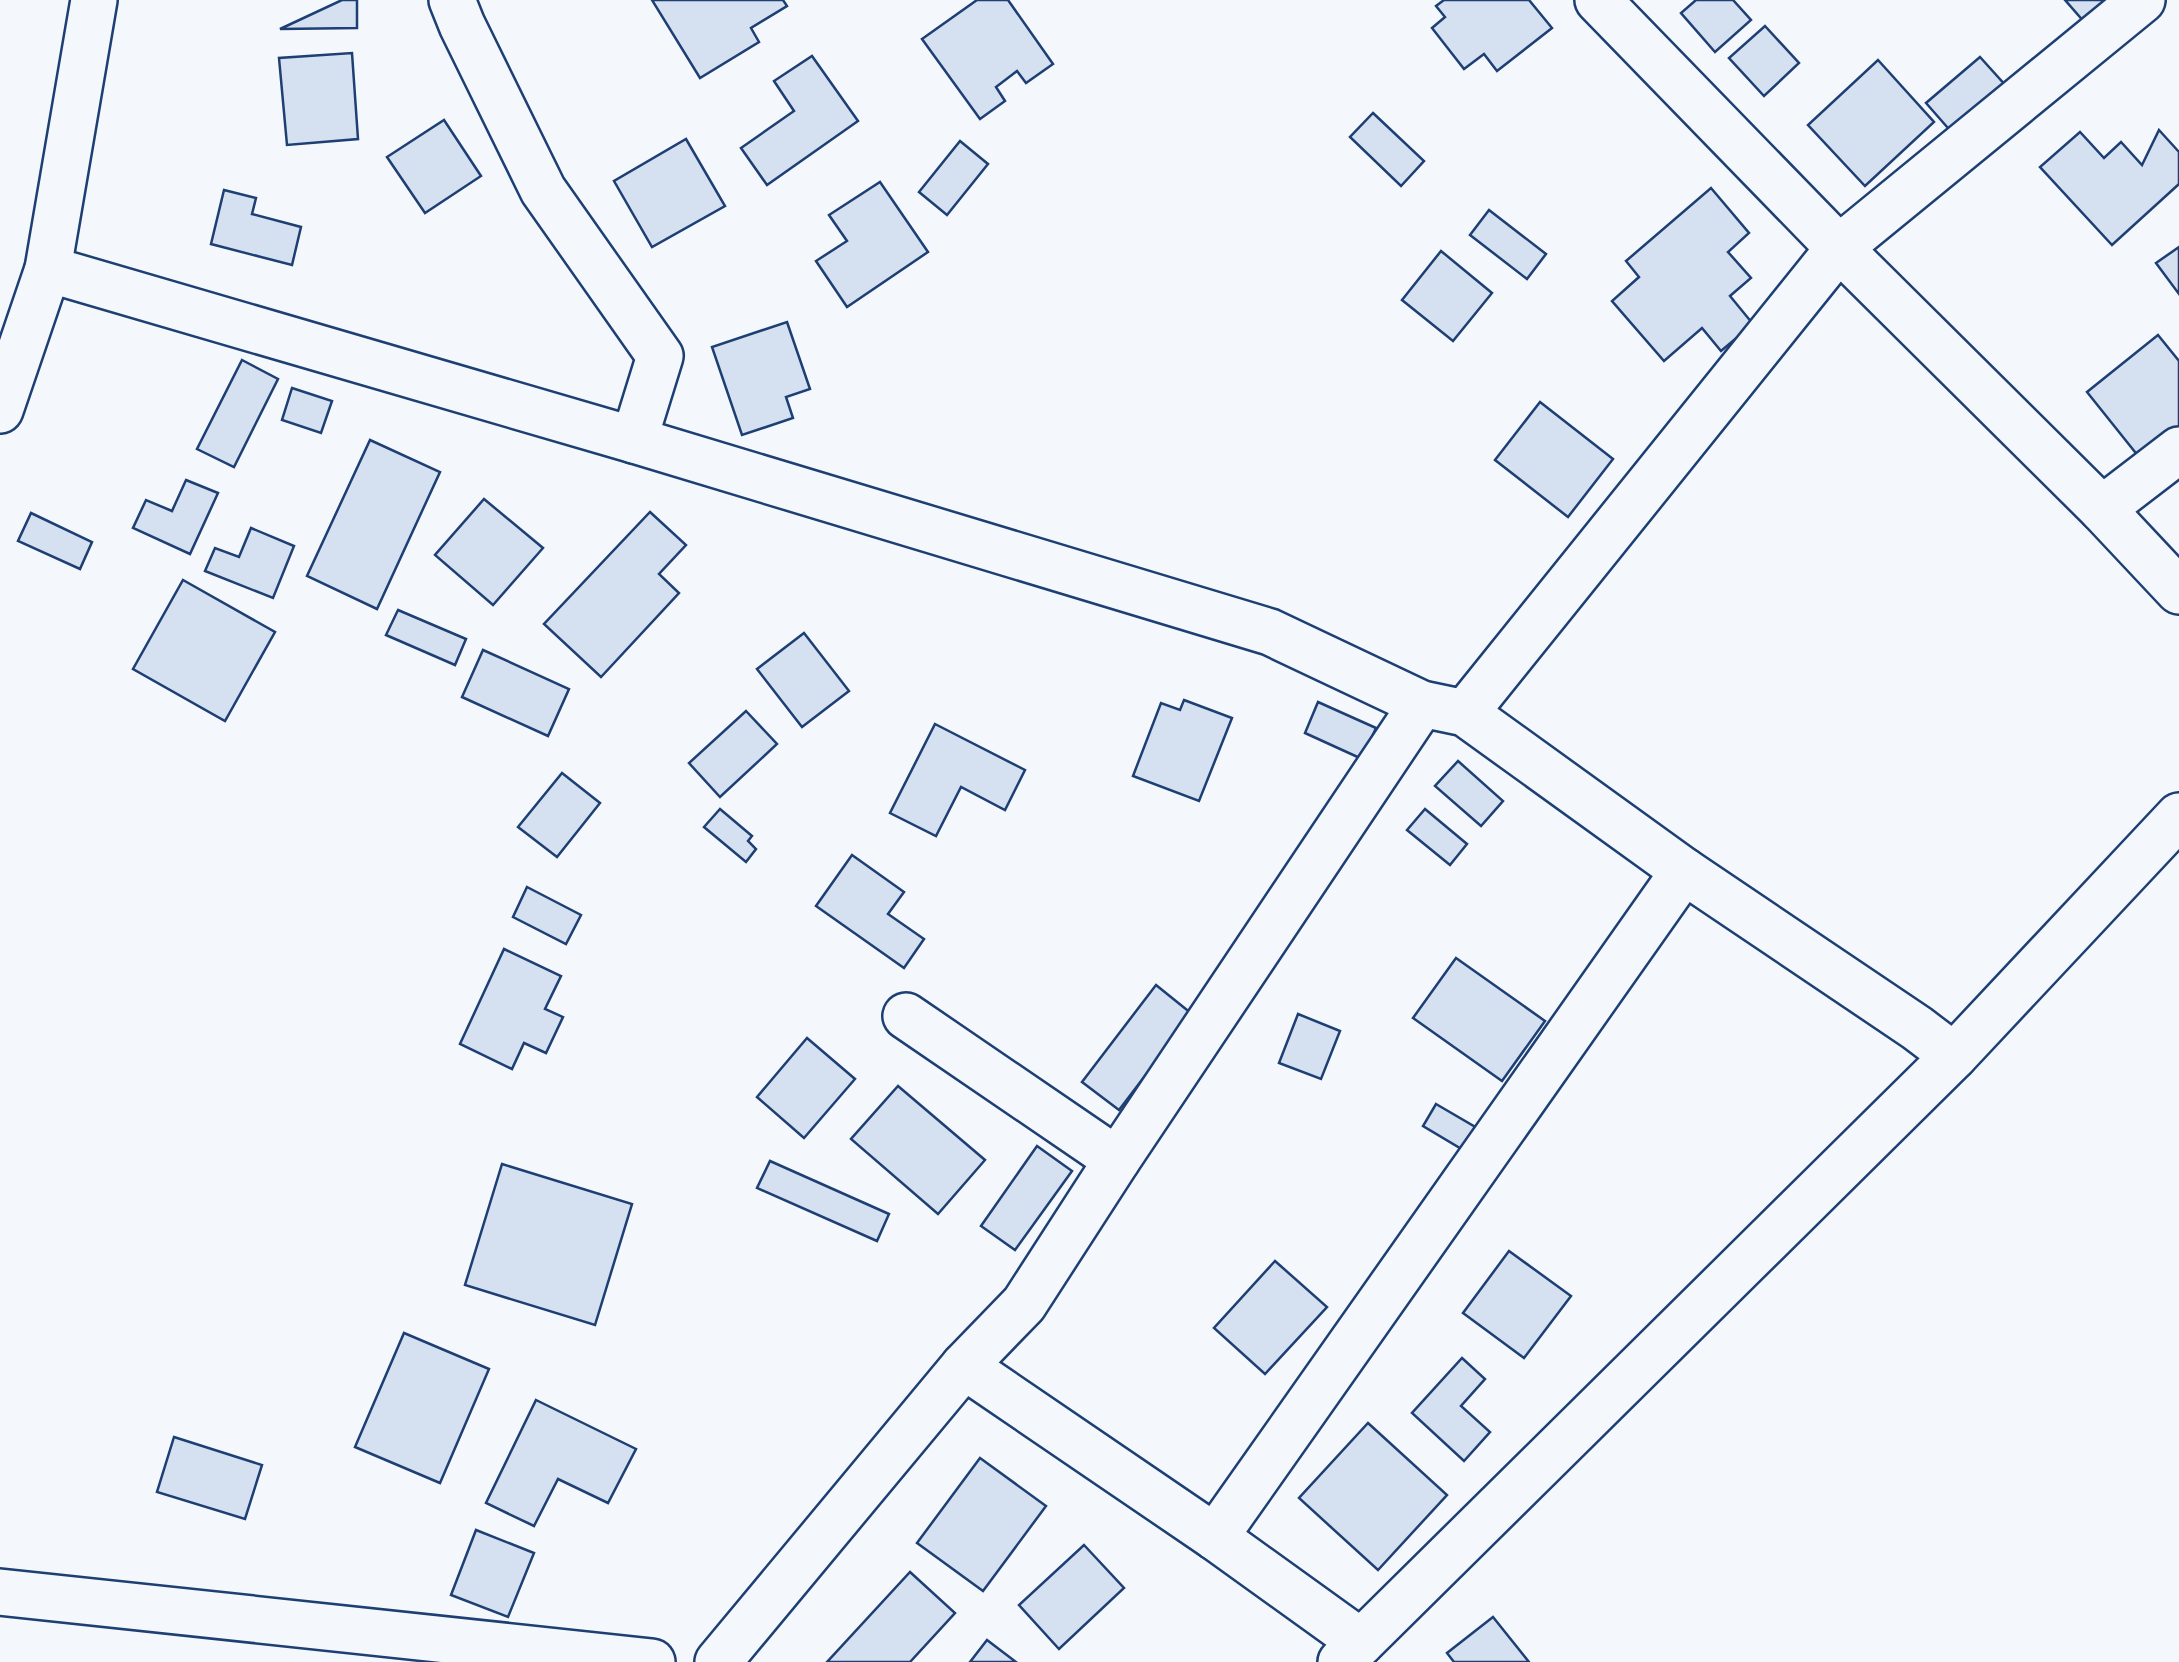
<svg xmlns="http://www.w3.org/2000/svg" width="2179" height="1662" viewBox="0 0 2179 1662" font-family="Arial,sans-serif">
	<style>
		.building { fill: #d5e0f0; stroke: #1d3f73; stroke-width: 2.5 }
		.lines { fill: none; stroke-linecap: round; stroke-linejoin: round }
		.minor-casing { stroke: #1d3f73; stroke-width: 50 }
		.minor { stroke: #f4f7fb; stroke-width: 45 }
	</style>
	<rect width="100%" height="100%" fill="#f4f7fb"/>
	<g class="building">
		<path d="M342,0H357V28L280,29Z"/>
		<path d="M652,0H783L787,6L751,28L759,42L700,78Z"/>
		<path d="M977,0H1008L1053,64L1026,83L1017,71L996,87L1005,101L980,119L922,39Z"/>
		<path d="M1444,0H1529L1552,28L1497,71L1484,54L1464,69L1432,28L1445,17L1436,6Z"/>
		<path d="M1696,0H1733L1751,20L1715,52L1681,13Z"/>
		<path d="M2065,0H2132L2093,32Z"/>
		<path d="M1765,26L1799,63L1764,96L1729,58Z"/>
		<path d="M352,53L358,139L287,145L279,58Z"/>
		<path d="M812,56L858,121L767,185L741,148L794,111L774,81Z"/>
		<path d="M1980,57L2016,97L1962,144L1926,103Z"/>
		<path d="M1878,60L1934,122L1865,186L1808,125Z"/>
		<path d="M1373,113L1424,161L1401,186L1350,137Z"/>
		<path d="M444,120L481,176L425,213L387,157Z"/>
		<path d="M2159,130L2179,152V184L2112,245L2040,167L2080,132L2104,158L2121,142L2142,165Z"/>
		<path d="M686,139L725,206L652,247L614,181Z"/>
		<path d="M960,141L988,164L947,215L919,192Z"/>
		<path d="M880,182L928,252L847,307L816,261L847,241L829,215Z"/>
		<path d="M1711,188L1749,233L1728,252L1751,278L1730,296L1753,324L1721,351L1702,328L1664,361L1612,301L1639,277L1626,261Z"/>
		<path d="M224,190L256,198L252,214L301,227L292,265L211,244Z"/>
		<path d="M1489,210L1546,254L1527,279L1470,235Z"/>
		<path d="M2179,247V294L2156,263Z"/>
		<path d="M1441,251L1492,293L1453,341L1402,300Z"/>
		<path d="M787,322L810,389L786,397L793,418L742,435L712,347Z"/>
		<path d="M2158,335L2179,361V442L2147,467L2087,392Z"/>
		<path d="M242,360L278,379L234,467L197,449Z"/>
		<path d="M292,388L332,401L321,433L282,420Z"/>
		<path d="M1540,402L1613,459L1568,517L1495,460Z"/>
		<path d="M370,440L440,472L377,609L307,576Z"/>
		<path d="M186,480L218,493L190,554L133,528L146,500L172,511Z"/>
		<path d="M484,499L543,548L493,605L435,555Z"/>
		<path d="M650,512L686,545L659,574L679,593L601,677L544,624Z"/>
		<path d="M31,513L92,542L80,569L18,541Z"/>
		<path d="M251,528L294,546L273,598L205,571L215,548L239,557Z"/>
		<path d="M183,580L275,632L225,721L133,669Z"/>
		<path d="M398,610L466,639L455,665L386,635Z"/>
		<path d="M804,633L849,691L802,727L757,669Z"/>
		<path d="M483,650L569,689L548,736L462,697Z"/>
		<path d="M1184,700L1232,718L1199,801L1133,776L1161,703L1180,710Z"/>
		<path d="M1318,702L1376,728L1362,759L1305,733Z"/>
		<path d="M746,711L777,744L720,797L689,763Z"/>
		<path d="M935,724L1025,770L1005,810L961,787L936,836L890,813Z"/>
		<path d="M1458,761L1503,801L1481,826L1435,786Z"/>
		<path d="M562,773L600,803L557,857L518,827Z"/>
		<path d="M720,809L752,836L748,841L756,849L746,862L704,827Z"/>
		<path d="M1425,809L1467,844L1450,865L1407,830Z"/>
		<path d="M852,855L904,892L888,914L924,939L904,968L816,906Z"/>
		<path d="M527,887L581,915L566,944L513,917Z"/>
		<path d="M504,949L561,976L545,1009L563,1017L546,1053L524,1043L512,1069L460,1044Z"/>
		<path d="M1456,958L1545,1021L1502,1081L1413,1018Z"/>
		<path d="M1156,985L1192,1014L1119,1110L1082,1082Z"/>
		<path d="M1298,1014L1340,1031L1321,1079L1279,1063Z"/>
		<path d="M807,1038L855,1079L804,1138L757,1097Z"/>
		<path d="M898,1086L985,1160L938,1214L851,1139Z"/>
		<path d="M1436,1104L1489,1135L1475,1157L1423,1126Z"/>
		<path d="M1037,1146L1072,1171L1015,1250L981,1226Z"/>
		<path d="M770,1161L889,1214L877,1241L757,1188Z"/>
		<path d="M502,1164L632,1204L595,1325L465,1285Z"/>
		<path d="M1509,1251L1571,1296L1524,1358L1463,1313Z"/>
		<path d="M1275,1261L1327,1307L1265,1374L1214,1328Z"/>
		<path d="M404,1333L489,1369L440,1483L355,1447Z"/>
		<path d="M1462,1358L1485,1379L1461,1406L1490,1432L1464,1461L1412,1413Z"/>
		<path d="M536,1400L636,1449L608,1503L558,1479L534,1526L486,1503Z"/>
		<path d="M1368,1423L1447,1495L1378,1570L1299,1498Z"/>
		<path d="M174,1437L262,1465L245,1519L157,1492Z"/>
		<path d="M980,1458L1046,1506L983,1591L917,1543Z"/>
		<path d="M476,1530L534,1553L508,1617L451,1595Z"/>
		<path d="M1084,1545L1124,1588L1059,1649L1019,1605Z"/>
		<path d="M910,1572L955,1613L910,1662H827Z"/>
		<path d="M1493,1617L1529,1662H1454L1447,1653Z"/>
		<path d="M987,1640L1016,1662H970Z"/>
	</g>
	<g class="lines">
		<g class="minor-casing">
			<g id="minor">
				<path d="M452,0L462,25L543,190L660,356L634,440"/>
				<path d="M1598,0L1839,248L2102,509L2179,591"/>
				<path d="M48,269L634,440L1270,632L1422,704L1465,713L1684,871L1917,1028L1954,1056"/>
				<path d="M0,410L48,269L94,0"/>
				<path d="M2102,509L2179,450"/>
				<path d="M1465,713L1839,248L2142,0"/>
				<path d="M906,1016L1117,1160"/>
				<path d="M964,1366L1215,1537L1361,1642"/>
				<path d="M1215,1537L1684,871"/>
				<path d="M0,1592L652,1662"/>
				<path d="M718,1662L964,1366L1024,1304L1117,1160L1422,704"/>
				<path d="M1341,1662L1954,1056L2179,816"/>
			</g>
		</g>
		<use href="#minor" class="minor"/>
	</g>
</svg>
